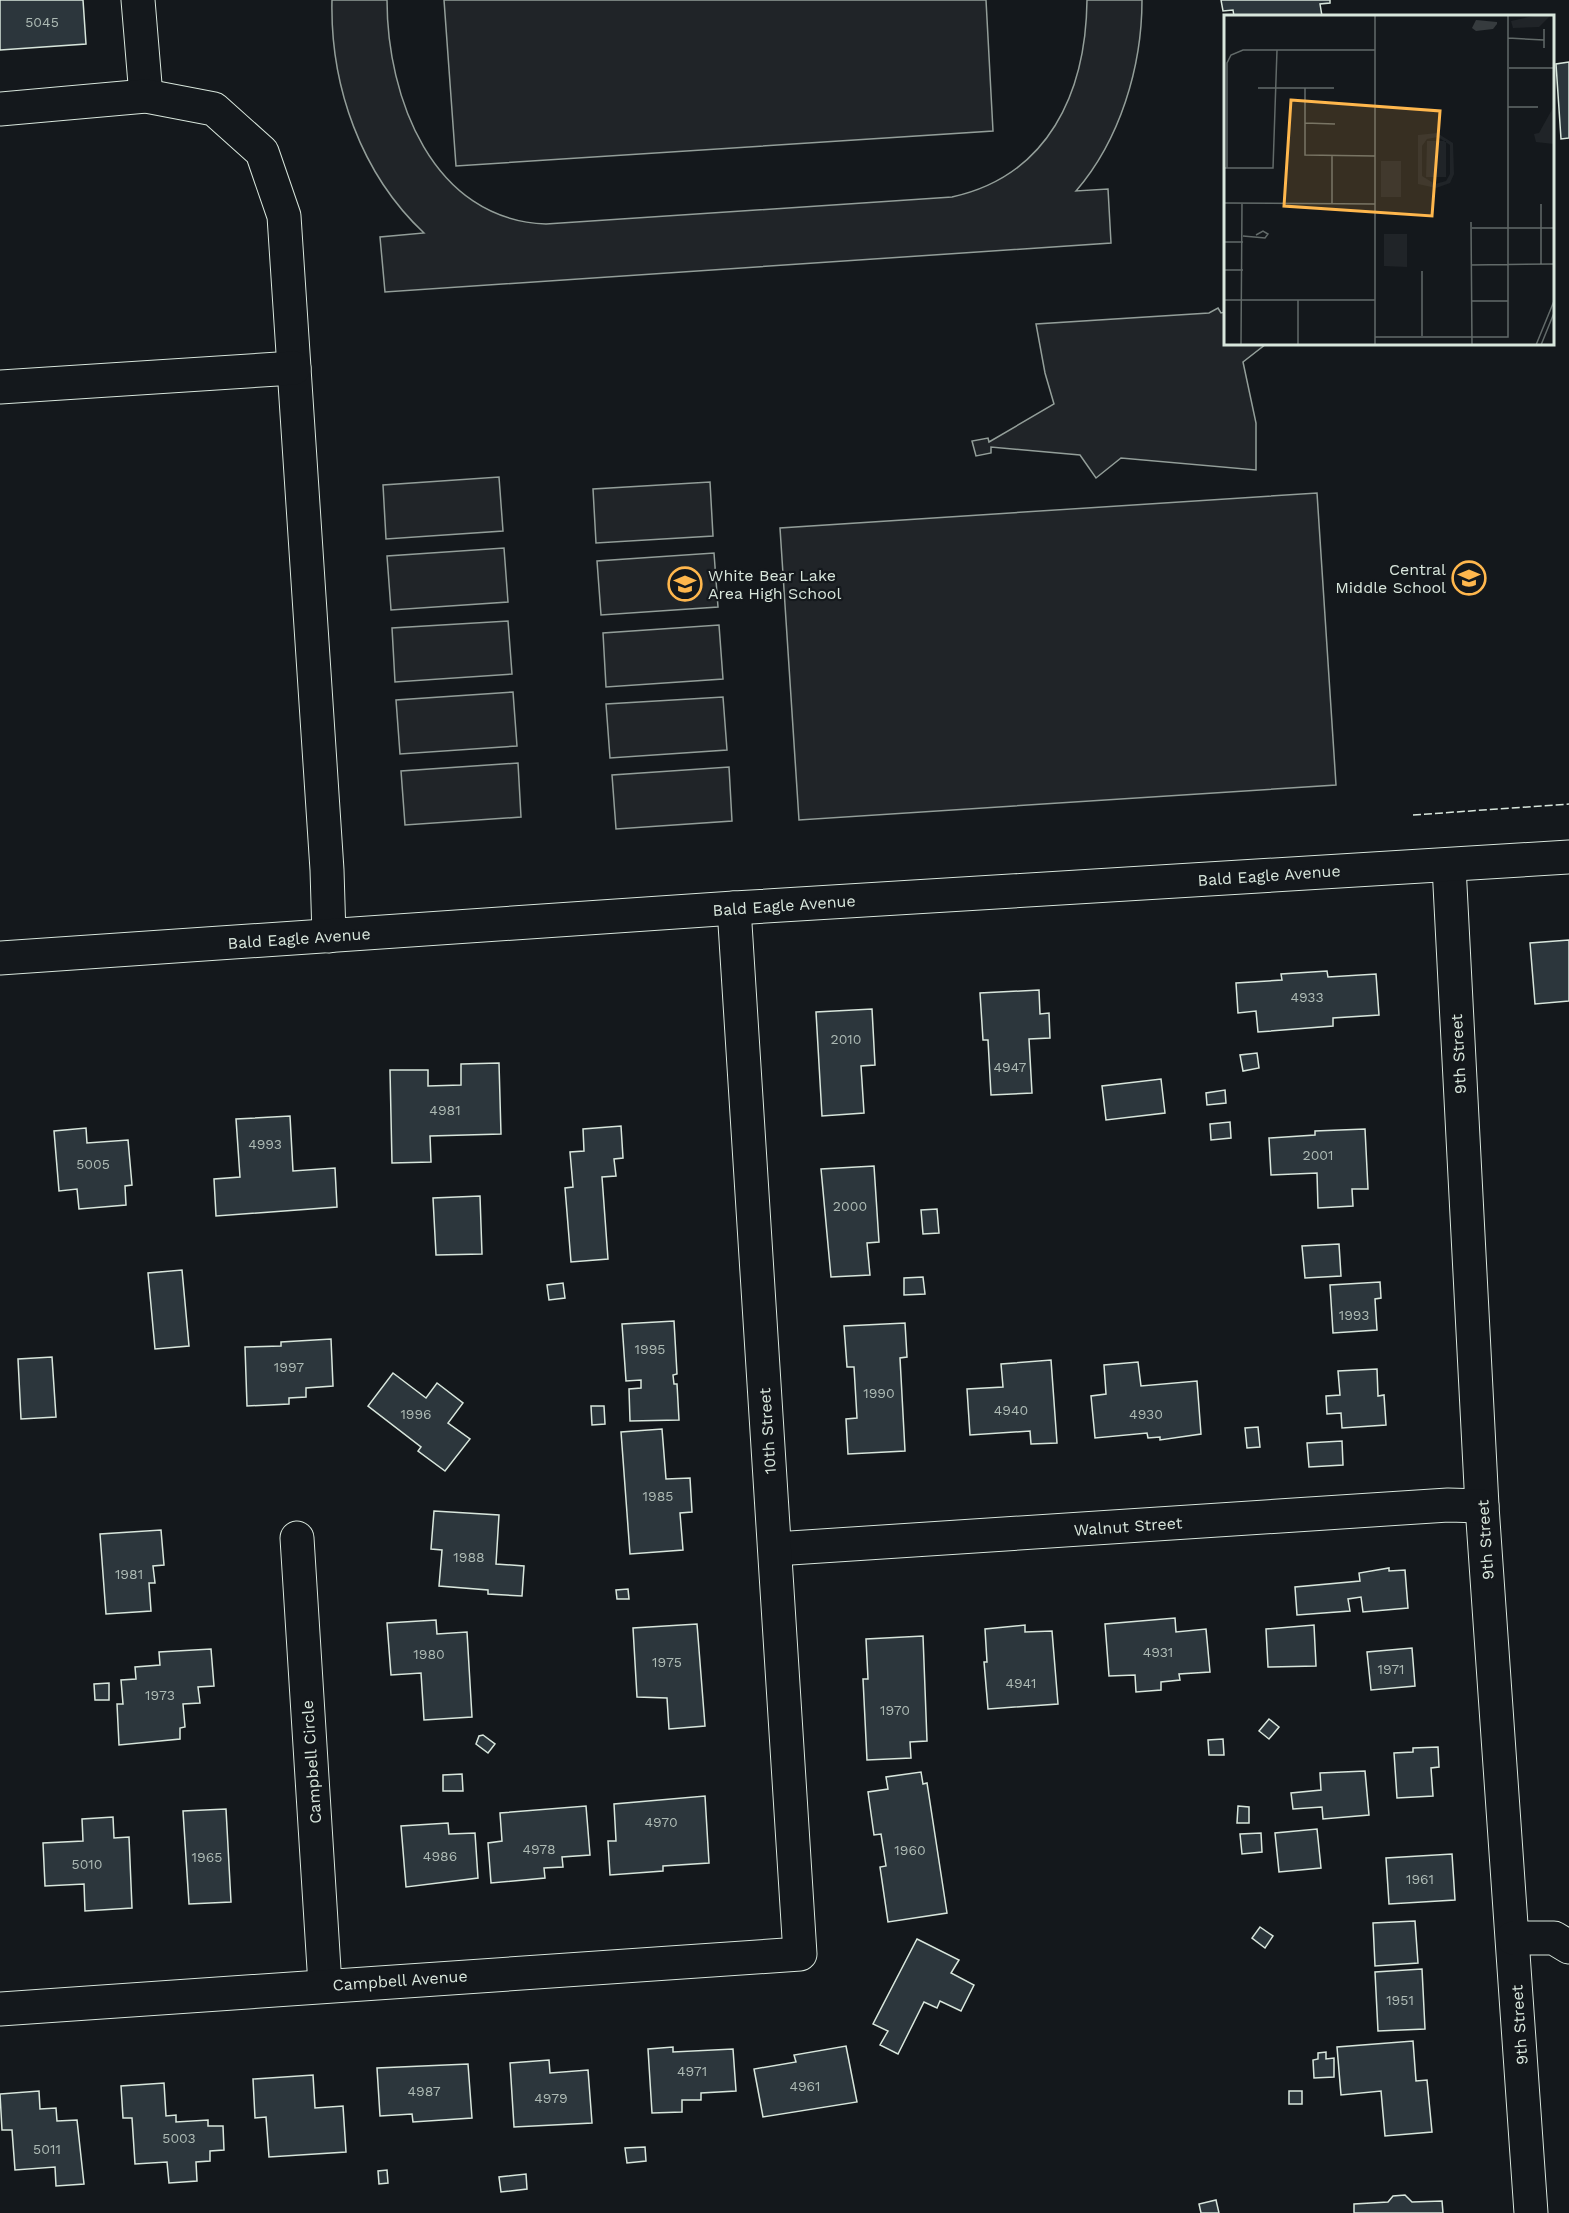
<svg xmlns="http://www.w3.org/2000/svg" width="1569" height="2213" viewBox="0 0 1569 2213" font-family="'Work Sans',sans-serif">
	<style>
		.green { fill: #202428; stroke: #939e99; stroke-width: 1.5 }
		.building { fill: #2c363c; stroke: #d8e6dc; stroke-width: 1.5 }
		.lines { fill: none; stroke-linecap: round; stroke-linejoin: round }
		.minor-casing { stroke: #d8e6dc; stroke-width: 35 }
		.minor { stroke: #14181c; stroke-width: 33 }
		.fence { stroke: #d8e6dc; stroke-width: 1.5; stroke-dasharray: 8 3; stroke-linecap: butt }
		.labels { text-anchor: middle; stroke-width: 4.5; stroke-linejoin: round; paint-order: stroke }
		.number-label { font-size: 14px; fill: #adbab4 }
		.poi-label { font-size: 16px; fill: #d8e6dc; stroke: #14181c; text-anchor: end }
		.street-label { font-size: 16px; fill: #d8e6dc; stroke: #14181c }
		.inset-road { fill: none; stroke: #626a69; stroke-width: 1.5 }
		.view { fill: #ffb74d; fill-opacity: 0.15; stroke: #ffb74d; stroke-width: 3 }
		.inset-edge { fill: none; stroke: #d8e6dc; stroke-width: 3 }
	</style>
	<rect width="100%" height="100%" fill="#14181c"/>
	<g class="green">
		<path d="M332,0H387C387,97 432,220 546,224L952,197C1048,176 1086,93 1087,0H1142C1142,67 1120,140 1076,191L1108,189L1111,243L385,292L380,237L424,233C361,174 330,86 332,0Z"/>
		<path d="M444,0H986L993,131L456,166Z"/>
		<path d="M1218,308L1221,313L1225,312L1226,344H1266L1243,362L1256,423V470L1121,458L1096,478L1080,455L991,447V453L976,456L972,441L988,438L989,442L1054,404L1045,373L1036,324L1209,313Z"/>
		<path d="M499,477L503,531L386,539L383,485Z"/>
		<path d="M710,482L713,536L596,543L593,489Z"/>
		<path d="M1317,493L1336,785L799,820L780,528Z"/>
		<path d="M504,548L508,602L391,610L387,556Z"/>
		<path d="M714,553L718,607L601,615L597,561Z"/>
		<path d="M508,621L512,674L395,682L392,628Z"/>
		<path d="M719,625L723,679L606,687L603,633Z"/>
		<path d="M513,692L517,746L400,754L396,700Z"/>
		<path d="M723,697L727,750L610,758L606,704Z"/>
		<path d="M518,763L521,817L405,825L401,771Z"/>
		<path d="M729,767L732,821L616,829L612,775Z"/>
	</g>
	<g class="building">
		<path d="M0,0H83L86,44L0,50Z"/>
		<path d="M1221,0H1330V3L1320,4L1322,16H1234L1233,10L1223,11Z"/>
		<path d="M1569,62V138L1561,139L1556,64Z"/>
		<path d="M1569,940V1001L1535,1004L1530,943Z"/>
		<path d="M1327,971L1328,977L1376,974L1379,1015L1333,1018V1026L1258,1032L1256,1011L1238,1013L1236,983L1282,980L1281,974Z"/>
		<path d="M1039,990L1040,1014L1049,1013L1050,1038L1029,1039L1032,1093L991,1095L988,1040H983L980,993Z"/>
		<path d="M872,1009L875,1065L861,1066L864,1113L822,1116L816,1012Z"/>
		<path d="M1257,1053L1259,1068L1243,1071L1240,1055Z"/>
		<path d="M499,1063L501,1134L430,1136L431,1162L392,1163L390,1070H428V1086L461,1085V1064Z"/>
		<path d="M1161,1079L1165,1113L1106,1120L1102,1086Z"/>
		<path d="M1225,1090L1226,1103L1207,1105L1206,1093Z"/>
		<path d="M290,1116L293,1171L335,1168L337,1207L216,1216L214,1179L240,1177L236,1119Z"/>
		<path d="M1230,1122L1231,1138L1211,1140L1210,1124Z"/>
		<path d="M621,1126L623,1158L614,1159L616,1176L602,1177L608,1259L571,1262L565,1188L573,1187L570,1152L584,1151L583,1129Z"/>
		<path d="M86,1128L87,1143L128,1140L132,1185L125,1186L126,1205L79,1209L77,1189L59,1191L54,1131Z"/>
		<path d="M1365,1129L1368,1189H1352L1353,1206L1318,1208L1317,1173L1271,1175L1269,1138L1315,1135V1131Z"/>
		<path d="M874,1166L879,1242L867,1243L870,1275L831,1277L821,1169Z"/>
		<path d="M480,1196L482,1254L436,1255L433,1198Z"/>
		<path d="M937,1209L939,1233L923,1234L921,1210Z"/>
		<path d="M1339,1244L1341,1276L1305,1278L1302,1246Z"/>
		<path d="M182,1270L189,1346L155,1349L148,1273Z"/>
		<path d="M923,1277L925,1294L904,1295V1278Z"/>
		<path d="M1380,1282L1381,1298L1375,1299L1377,1330L1333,1333L1330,1285Z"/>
		<path d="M563,1283L565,1298L549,1300L547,1285Z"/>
		<path d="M674,1321L677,1374L673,1375L674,1384H677L679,1420L630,1421L629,1389L641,1388V1380L626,1381L622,1324Z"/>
		<path d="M905,1323L907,1357L900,1358L905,1451L848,1454L846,1419L857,1418L854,1367H847L844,1326Z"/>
		<path d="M331,1339L333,1386L306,1388V1397L289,1398V1404L247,1406L245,1347L281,1346V1342Z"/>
		<path d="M52,1357L56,1417L21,1419L18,1359Z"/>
		<path d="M1051,1360L1057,1443L1031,1444L1030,1431L970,1435L967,1389L1003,1387L1001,1364Z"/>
		<path d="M1138,1362L1141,1386L1197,1381L1201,1434L1160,1440V1437L1148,1438L1147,1433L1095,1438L1091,1396L1106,1394L1104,1365Z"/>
		<path d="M1377,1369L1378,1396L1384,1395L1386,1425L1342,1428L1341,1413L1327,1414L1326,1396L1340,1395L1338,1371Z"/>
		<path d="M393,1373L426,1398L437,1383L463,1403L448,1423L470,1439L445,1471L418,1451L421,1447L368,1406Z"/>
		<path d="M591,1406H604L605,1424L592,1425Z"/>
		<path d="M1258,1427L1260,1447L1247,1448L1245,1428Z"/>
		<path d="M662,1429L666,1479L690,1478L692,1512L680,1513L683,1550L630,1554L621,1432Z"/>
		<path d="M1342,1441L1343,1465L1309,1467L1307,1443Z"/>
		<path d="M434,1511L499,1515L496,1564L524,1566L522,1596L488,1594V1590L439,1586L442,1550L431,1549Z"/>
		<path d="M161,1530L164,1565L153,1566L155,1583H149L151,1611L106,1614L100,1534Z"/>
		<path d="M1389,1568V1571L1405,1570L1408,1608L1363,1612L1361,1597L1348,1599L1350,1611L1297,1615L1295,1587L1360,1581L1359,1573Z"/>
		<path d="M628,1589L629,1599H617L616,1590Z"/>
		<path d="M1175,1618L1176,1632L1206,1629L1210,1672L1179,1674L1180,1680L1161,1682V1690L1136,1692L1135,1675L1109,1676L1105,1624Z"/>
		<path d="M436,1620L437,1634L467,1632L472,1717L424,1720L421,1673L391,1675L387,1623Z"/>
		<path d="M697,1624L705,1726L669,1729L667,1698L637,1697L633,1628Z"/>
		<path d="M1025,1625V1632L1052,1631L1058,1704L988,1709L984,1662H987L985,1629Z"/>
		<path d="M1314,1625L1316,1666L1268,1667L1266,1629Z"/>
		<path d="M923,1636L927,1741L910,1742L911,1758L867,1760L863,1679H868L866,1639Z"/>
		<path d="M1412,1648L1415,1686L1371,1690L1367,1652Z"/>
		<path d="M211,1649L214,1686L198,1687L200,1703L183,1704L185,1727L180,1728V1739L119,1745L117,1704H123L121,1680L136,1679L135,1667L160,1665L159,1652Z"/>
		<path d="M109,1683V1700H95L94,1684Z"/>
		<path d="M1269,1719L1279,1727L1269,1739L1259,1731Z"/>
		<path d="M483,1735L495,1744L488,1753L476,1744L479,1736Z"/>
		<path d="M1223,1739L1224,1755H1209L1208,1740Z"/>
		<path d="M1438,1747L1439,1767L1431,1768L1433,1796L1397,1798L1394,1753L1413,1752V1748Z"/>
		<path d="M1365,1771L1369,1815L1323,1819L1322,1807L1293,1809L1291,1793L1321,1790L1320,1773Z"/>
		<path d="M921,1772L923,1784L927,1783L947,1913L888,1922L880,1867L886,1866L881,1834L874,1835L868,1792L888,1789L886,1777Z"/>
		<path d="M462,1774L463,1791H443V1775Z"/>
		<path d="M705,1796L709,1863L663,1866V1871L610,1875L608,1841H616L614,1804Z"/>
		<path d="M586,1806L590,1855L562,1857L563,1867L544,1868L545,1878L491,1883L488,1843L502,1841L500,1813Z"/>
		<path d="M1238,1806L1249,1807V1823H1237Z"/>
		<path d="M226,1809L231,1902L189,1904L183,1811Z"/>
		<path d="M113,1817L114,1838L129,1837L132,1908L85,1911L84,1884L45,1886L43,1843L83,1841L82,1819Z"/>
		<path d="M448,1823L449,1834L475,1833L478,1878L406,1887L401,1826Z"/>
		<path d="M1317,1829L1321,1868L1279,1872L1275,1833Z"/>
		<path d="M1261,1833L1262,1852L1242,1854L1240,1834Z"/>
		<path d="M1452,1854L1455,1900L1389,1904L1386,1858Z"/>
		<path d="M1415,1921L1418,1963L1375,1966L1373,1923Z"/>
		<path d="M1260,1927L1273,1936L1265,1948L1252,1938Z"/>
		<path d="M917,1939L959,1960L951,1973L974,1985L961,2011L940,2001L937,2008L924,2002L898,2054L880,2045L888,2031L873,2024Z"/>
		<path d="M1422,1969L1425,2029L1378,2031L1375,1972Z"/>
		<path d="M1413,2041L1416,2081L1427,2080L1432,2132L1385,2136L1381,2091L1341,2095L1337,2047Z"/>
		<path d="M846,2046L857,2102L763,2117L754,2069L796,2062L794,2055Z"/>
		<path d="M673,2047V2052L733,2049L736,2091L701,2093V2100H682V2112L652,2113L648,2049Z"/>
		<path d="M1326,2052V2059L1334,2058V2077L1314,2078L1313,2060L1318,2059V2053Z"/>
		<path d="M549,2060L550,2073L588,2070L592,2123L514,2127L510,2063Z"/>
		<path d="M468,2064L472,2118L413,2122L412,2114L380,2116L377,2068Z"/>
		<path d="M313,2075L315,2108L343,2106L346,2152L269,2157L266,2117L255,2118L253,2079Z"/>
		<path d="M164,2083L166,2116L176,2115V2122L208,2120V2126H223L224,2150L210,2151V2161L196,2162L197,2181L169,2183L167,2162L135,2164L132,2118H123L121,2086Z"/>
		<path d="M39,2091L40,2109L56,2108L57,2121L77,2120L84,2184L56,2186L55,2167L15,2170L12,2130H2L0,2094Z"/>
		<rect x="1289" y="2091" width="13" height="13"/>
		<path d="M645,2147L646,2161L627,2163L625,2148Z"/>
		<path d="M387,2170L388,2183L379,2184L378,2171Z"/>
		<path d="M526,2174L527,2189L501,2192L499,2177Z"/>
		<path d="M1405,2195L1412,2202L1442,2201L1443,2213H1354V2204L1388,2202L1393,2196Z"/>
		<path d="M1216,2200L1219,2213H1201L1199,2204Z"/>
	</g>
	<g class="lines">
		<g class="minor-casing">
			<g id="minor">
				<path d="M138,0L146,96"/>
				<path d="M0,109L146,96L214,109L262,152L284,216L327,870L329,936"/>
				<path d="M0,387L294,368"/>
				<path d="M1449,866L1482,1506L1531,2213"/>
				<path d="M0,958L734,908L1569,857"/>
				<path d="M297,1538L325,1985"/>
				<path d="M775,1549L1448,1505L1482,1506"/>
				<path d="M1513,1938H1554L1569,1947"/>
				<path d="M0,2009L800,1954L734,908"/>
			</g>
		</g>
		<use href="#minor" class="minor"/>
		<path class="fence" d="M1413,815L1569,804"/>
	</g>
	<defs>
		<g id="school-ring" transform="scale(1.725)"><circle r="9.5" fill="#14181c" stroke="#ffb74d" stroke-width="1.5"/><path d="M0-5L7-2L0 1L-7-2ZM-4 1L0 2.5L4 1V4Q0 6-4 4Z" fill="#ffb74d"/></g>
	</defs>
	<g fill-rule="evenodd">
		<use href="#school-ring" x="1469" y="578"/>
		<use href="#school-ring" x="685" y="584"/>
	</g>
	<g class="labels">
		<g class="number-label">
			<text x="42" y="27">5045</text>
			<text x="1307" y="1002">4933</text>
			<text x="846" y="1044">2010</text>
			<text x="1010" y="1072">4947</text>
			<text x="445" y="1115">4981</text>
			<text x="265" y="1149">4993</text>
			<text x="1318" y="1160">2001</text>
			<text x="93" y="1169">5005</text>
			<text x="850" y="1211">2000</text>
			<text x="1354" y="1320">1993</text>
			<text x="650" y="1354">1995</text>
			<text x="289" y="1372">1997</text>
			<text x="879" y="1398">1990</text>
			<text x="1011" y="1415">4940</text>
			<text x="416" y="1419">1996</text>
			<text x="1146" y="1419">4930</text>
			<text x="658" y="1501">1985</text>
			<text x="469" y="1562">1988</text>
			<text x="129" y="1579">1981</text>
			<text x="1158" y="1657">4931</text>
			<text x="429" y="1659">1980</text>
			<text x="667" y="1667">1975</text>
			<text x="1391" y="1674">1971</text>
			<text x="1021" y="1688">4941</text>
			<text x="160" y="1700">1973</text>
			<text x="895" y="1715">1970</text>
			<text x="661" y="1827">4970</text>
			<text x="539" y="1854">4978</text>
			<text x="910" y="1855">1960</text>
			<text x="440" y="1861">4986</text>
			<text x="207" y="1862">1965</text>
			<text x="87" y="1869">5010</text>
			<text x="1420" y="1884">1961</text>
			<text x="1400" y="2005">1951</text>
			<text x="692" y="2076">4971</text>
			<text x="805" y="2091">4961</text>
			<text x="424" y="2096">4987</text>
			<text x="551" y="2103">4979</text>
			<text x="179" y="2143">5003</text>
			<text x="47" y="2154">5011</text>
		</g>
		<g class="poi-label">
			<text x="1446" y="575">Central<tspan x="1446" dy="18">Middle School</tspan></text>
			<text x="708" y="581" text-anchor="start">White Bear Lake<tspan x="708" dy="18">Area High School</tspan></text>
		</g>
		<g class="street-label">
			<text transform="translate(1269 875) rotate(-4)" y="6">Bald Eagle Avenue</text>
			<text transform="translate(784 905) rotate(-4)" y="6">Bald Eagle Avenue</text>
			<text transform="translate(299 938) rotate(-4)" y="6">Bald Eagle Avenue</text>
			<text transform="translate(1458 1054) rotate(-93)" y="6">9th Street</text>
			<text transform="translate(767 1431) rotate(-94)" y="6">10th Street</text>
			<text transform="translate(1128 1526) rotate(-4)" y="6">Walnut Street</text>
			<text transform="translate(1485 1540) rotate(-94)" y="6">9th Street</text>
			<text transform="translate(311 1762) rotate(-94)" y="6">Campbell Circle</text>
			<text transform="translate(400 1980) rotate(-4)" y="6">Campbell Avenue</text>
			<text transform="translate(1519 2025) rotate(-94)" y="6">9th Street</text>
		</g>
	</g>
	<g transform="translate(1224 15)">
		<rect width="330" height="330" fill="#14181c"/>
		<path d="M314,0H327L315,12L289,13L287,6ZM330,91V129L312,127L310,119L315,118ZM213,118L229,128L230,159L226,168L212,173L194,169V120ZM214,122L226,130V159L222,166L211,169L198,161V131L203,124ZM203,126H222V162H202ZM157,146H177V182H157ZM160,219H183V252L160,251Z" fill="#202428" fill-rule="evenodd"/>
		<path d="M252,5L273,7V9L269,14L252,16L248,13Z" fill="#363b3e"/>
		<path class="inset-road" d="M320,14V33M284,23L320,25M285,53H330M34,73H110M81,73V140L151,141M284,92H314M81,108L111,109M0,153H49L53,35M3,153V48L7,40L19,35H151M0,188L151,189M108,188V141M247,207L248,330M248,213H330M19,221L41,223L44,219L39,216L32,220M0,227H19M317,249V189M247,250L330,249M0,255H19M0,285H151M247,286H284M198,321V256M151,322H284V0M17,330L18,188M74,330V285M151,330V0M312,330L330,286M317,330L330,298"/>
		<path class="view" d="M67,85L216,96L208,201L60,191Z"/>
		<rect width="330" height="330" class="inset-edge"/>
	</g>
</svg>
